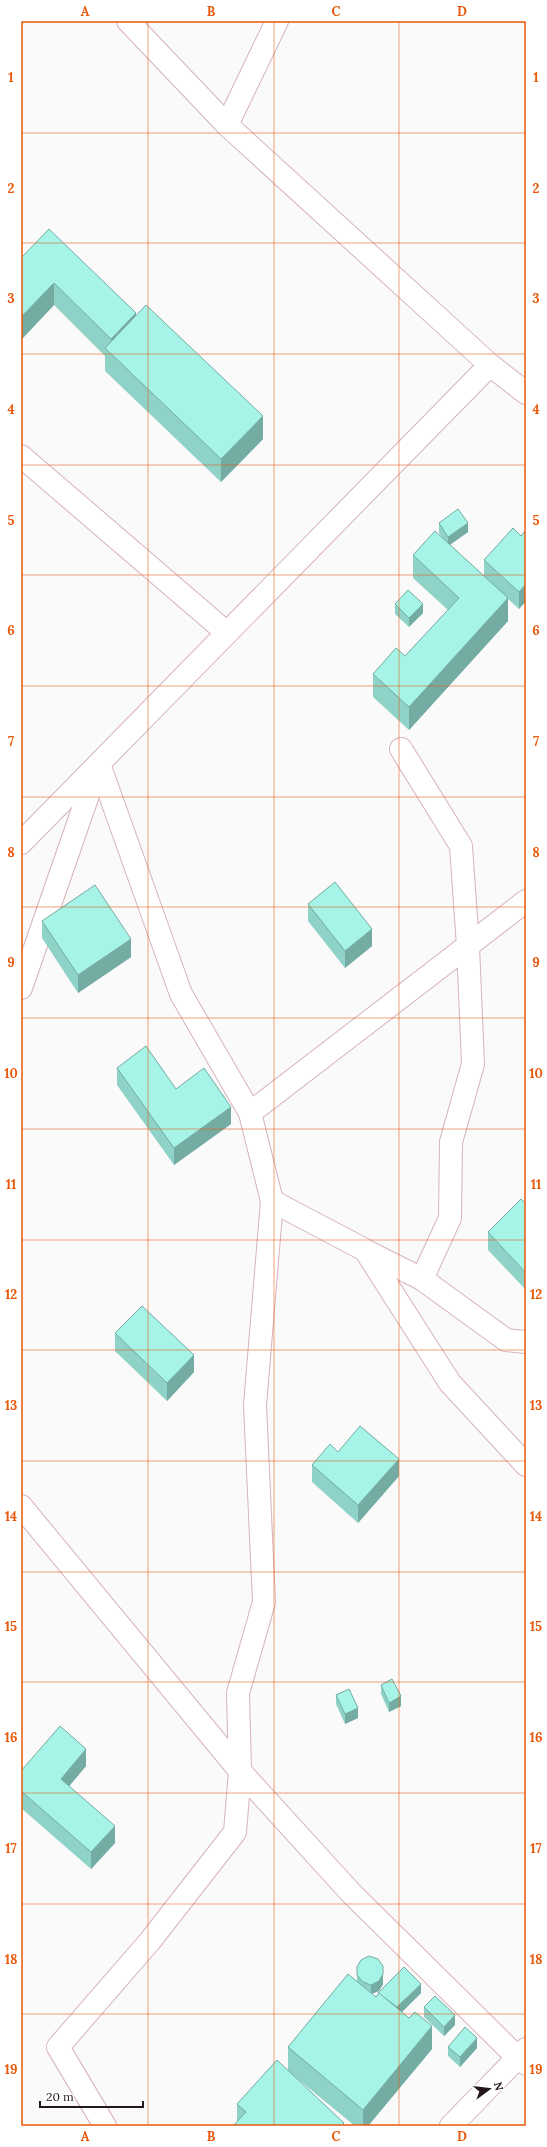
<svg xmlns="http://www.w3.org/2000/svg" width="547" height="2147" viewBox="0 0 547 2147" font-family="Lora,serif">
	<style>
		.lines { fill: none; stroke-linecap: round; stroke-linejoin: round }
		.minor-casing { stroke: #d7b3b8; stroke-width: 24 }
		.minor { stroke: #fff; stroke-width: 22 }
		.wall { fill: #8fd2c8 }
		.shaded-wall { fill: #74aba2 }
		.building { fill: #a6f4e8; stroke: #74aba2 }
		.grid { fill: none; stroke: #e8590c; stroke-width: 1; stroke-opacity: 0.55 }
		.neatline { fill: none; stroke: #e8590c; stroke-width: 1.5 }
		.grid-label { font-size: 13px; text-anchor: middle; font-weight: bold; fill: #e8590c }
	</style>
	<rect width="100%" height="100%" fill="#fafafa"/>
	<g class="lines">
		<g class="minor-casing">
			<g id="minor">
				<path d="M128,21L227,125L490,365L526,393"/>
				<path d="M227,125L277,21"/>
				<path d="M21,456L227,633"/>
				<path d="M401,749L461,846L468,946L473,1064L451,1142L450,1218L422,1279"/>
				<path d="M99,764L181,994L250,1113L272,1201L255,1405L264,1602L238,1693L240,1771L235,1832L150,1941L58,2047L105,2126"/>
				<path d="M21,843L490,365"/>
				<path d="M21,988L97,769"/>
				<path d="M250,1113L526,901"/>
				<path d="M272,1201L365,1250L450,1383L526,1465"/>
				<path d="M366,1251L422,1279L506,1340L526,1342"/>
				<path d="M21,1506L240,1771L351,1893L518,2058L526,2064"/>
				<path d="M451,2126L526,2049"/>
			</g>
		</g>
		<use href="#minor" class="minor"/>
	</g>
	<g class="wall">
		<path d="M21,258L136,316L263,439L221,482L105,371V356L54,305L21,340Z"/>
		<path d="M439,523L468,532L450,545L484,576V560L521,536L526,530V601L519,609L508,599V621L409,730L373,697V674L405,656L448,610L413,578V555L443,538L439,533Z"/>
		<path d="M395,604L423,613L409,627L395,614Z"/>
		<path d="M308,904L372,946L345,968L308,921Z"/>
		<path d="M42,921L131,957L78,993L42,938Z"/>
		<path d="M117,1068L176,1089L231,1124L174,1165L117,1085Z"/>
		<path d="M526,1204V1290L488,1250V1232Z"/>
		<path d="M115,1333L194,1372L167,1401L115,1351Z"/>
		<path d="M338,1452L399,1476L358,1523L312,1482V1465Z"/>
		<path d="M381,1685L401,1706L389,1712L381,1694Z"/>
		<path d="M336,1695L358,1718L345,1724L336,1704Z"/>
		<path d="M86,1766L69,1786L115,1843L91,1869L21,1808V1771Z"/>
		<path d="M357,1967L383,1984L379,1991L371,1994L376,1997L378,1994V1993H421L402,2012L432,2049L368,2126H355L294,2076L344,2126L237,2122V2104L288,2069V2047L357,1981Z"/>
		<path d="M424,2007L455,2025L444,2036L424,2017Z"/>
		<path d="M448,2047L477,2048L460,2067L448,2056Z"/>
	</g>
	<g class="shaded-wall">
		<path d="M54,283V305L21,340V317Z"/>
		<path d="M136,313V336L111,354V339Z"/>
		<path d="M263,416V439L221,482V459Z"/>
		<path d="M468,523V532L448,546V537Z"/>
		<path d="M526,584V601L519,609V592Z"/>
		<path d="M508,598V621L409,730V707Z"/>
		<path d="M423,604V613L409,627V618Z"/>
		<path d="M372,929V946L345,968V951Z"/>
		<path d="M131,939V957L78,993V975Z"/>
		<path d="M231,1107V1124L174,1165V1148Z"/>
		<path d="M194,1355V1372L167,1401V1383Z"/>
		<path d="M399,1459V1476L358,1523V1505Z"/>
		<path d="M401,1696V1706L389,1712V1703Z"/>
		<path d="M358,1708V1718L345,1724V1714Z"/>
		<path d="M86,1749V1766L61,1796V1779Z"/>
		<path d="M115,1826V1843L91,1869V1852Z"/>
		<path d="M383,1974V1984L379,1991L371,1994V1985Z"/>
		<path d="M421,1984V1993L395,2019V2009Z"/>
		<path d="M455,2015V2025L444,2036V2027Z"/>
		<path d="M432,2026V2049L368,2126H363V2110Z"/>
		<path d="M477,2038V2048L460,2067V2057Z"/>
	</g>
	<g class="building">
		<path d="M49,229L136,313L111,339L54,283L21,317V258Z"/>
		<path d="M146,305L263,416L221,459L105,348Z"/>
		<path d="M458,509L468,523L448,537L439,523Z"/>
		<path d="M513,528L521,536L526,530V584L519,592L484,560Z"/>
		<path d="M435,531L508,598L409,707L373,674L396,648L405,656L459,598L413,555Z"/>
		<path d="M408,590L423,604L409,618L395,604Z"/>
		<path d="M335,882L372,929L345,951L308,904Z"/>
		<path d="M95,885L131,939L78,975L42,921Z"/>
		<path d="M146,1046L176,1089L204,1068L231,1107L174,1148L117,1068Z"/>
		<path d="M521,1199L526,1204V1273L488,1232Z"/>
		<path d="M142,1306L194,1355L167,1383L115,1333Z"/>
		<path d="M360,1426L399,1459L358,1505L312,1465L330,1444L338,1452Z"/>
		<path d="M392,1679L401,1696L389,1703L381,1685Z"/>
		<path d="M349,1689L358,1708L345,1714L336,1695Z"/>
		<path d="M60,1726L86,1749L61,1779L115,1826L91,1852L21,1791V1771Z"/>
		<path d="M369,1956L378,1959L383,1966V1974L379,1981L371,1985L363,1982L357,1975V1967L361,1960Z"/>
		<path d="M404,1967L421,1984L397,2007L378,1993Z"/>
		<path d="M348,1974L376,1997L379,1993L409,2018L415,2012L432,2026L363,2110L288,2047Z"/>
		<path d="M435,1996L455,2015L444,2027L424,2007Z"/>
		<path d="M465,2027L477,2038L460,2057L448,2047Z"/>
		<path d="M277,2060L344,2123L341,2126H233L246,2112L237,2104Z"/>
	</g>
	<path class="grid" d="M148,21V2126M274,21V2126M399,21V2126M21,133H526M21,243H526M21,354H526M21,465H526M21,575H526M21,686H526M21,797H526M21,907H526M21,1018H526M21,1129H526M21,1240H526M21,1350H526M21,1461H526M21,1572H526M21,1682H526M21,1793H526M21,1904H526M21,2014H526"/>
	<rect width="547" height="2147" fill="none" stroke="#ffffff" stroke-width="44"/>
	<g transform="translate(489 2089) rotate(75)" stroke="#ffffff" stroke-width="3" paint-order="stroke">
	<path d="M0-3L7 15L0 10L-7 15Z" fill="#25181a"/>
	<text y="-6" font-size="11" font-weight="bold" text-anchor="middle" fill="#25181a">N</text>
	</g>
	<path d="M40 2101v6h103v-6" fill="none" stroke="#25181a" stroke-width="2"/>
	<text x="46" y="2101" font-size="12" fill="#25181a" stroke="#ffffff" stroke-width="3" paint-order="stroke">20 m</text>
	<rect x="22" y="22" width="503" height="2103" class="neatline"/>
	<g class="grid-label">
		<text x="85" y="16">A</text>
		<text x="211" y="16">B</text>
		<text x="336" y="16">C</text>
		<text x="462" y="16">D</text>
		<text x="11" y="82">1</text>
		<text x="536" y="82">1</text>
		<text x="11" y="193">2</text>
		<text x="536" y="193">2</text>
		<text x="11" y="303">3</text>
		<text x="536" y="303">3</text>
		<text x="11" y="414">4</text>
		<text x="536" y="414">4</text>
		<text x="11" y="525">5</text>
		<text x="536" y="525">5</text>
		<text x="11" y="635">6</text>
		<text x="536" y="635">6</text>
		<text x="11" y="746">7</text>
		<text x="536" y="746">7</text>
		<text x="11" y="857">8</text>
		<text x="536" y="857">8</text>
		<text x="11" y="967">9</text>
		<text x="536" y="967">9</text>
		<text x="11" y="1078">10</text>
		<text x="536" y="1078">10</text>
		<text x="11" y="1189">11</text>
		<text x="536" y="1189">11</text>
		<text x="11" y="1299">12</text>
		<text x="536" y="1299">12</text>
		<text x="11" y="1410">13</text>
		<text x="536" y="1410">13</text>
		<text x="11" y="1521">14</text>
		<text x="536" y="1521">14</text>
		<text x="11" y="1631">15</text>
		<text x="536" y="1631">15</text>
		<text x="11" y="1742">16</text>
		<text x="536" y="1742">16</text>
		<text x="11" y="1853">17</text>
		<text x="536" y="1853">17</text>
		<text x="11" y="1964">18</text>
		<text x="536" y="1964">18</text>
		<text x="11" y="2074">19</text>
		<text x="536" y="2074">19</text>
		<text x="85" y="2141">A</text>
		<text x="211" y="2141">B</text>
		<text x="336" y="2141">C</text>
		<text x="462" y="2141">D</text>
	</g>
</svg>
